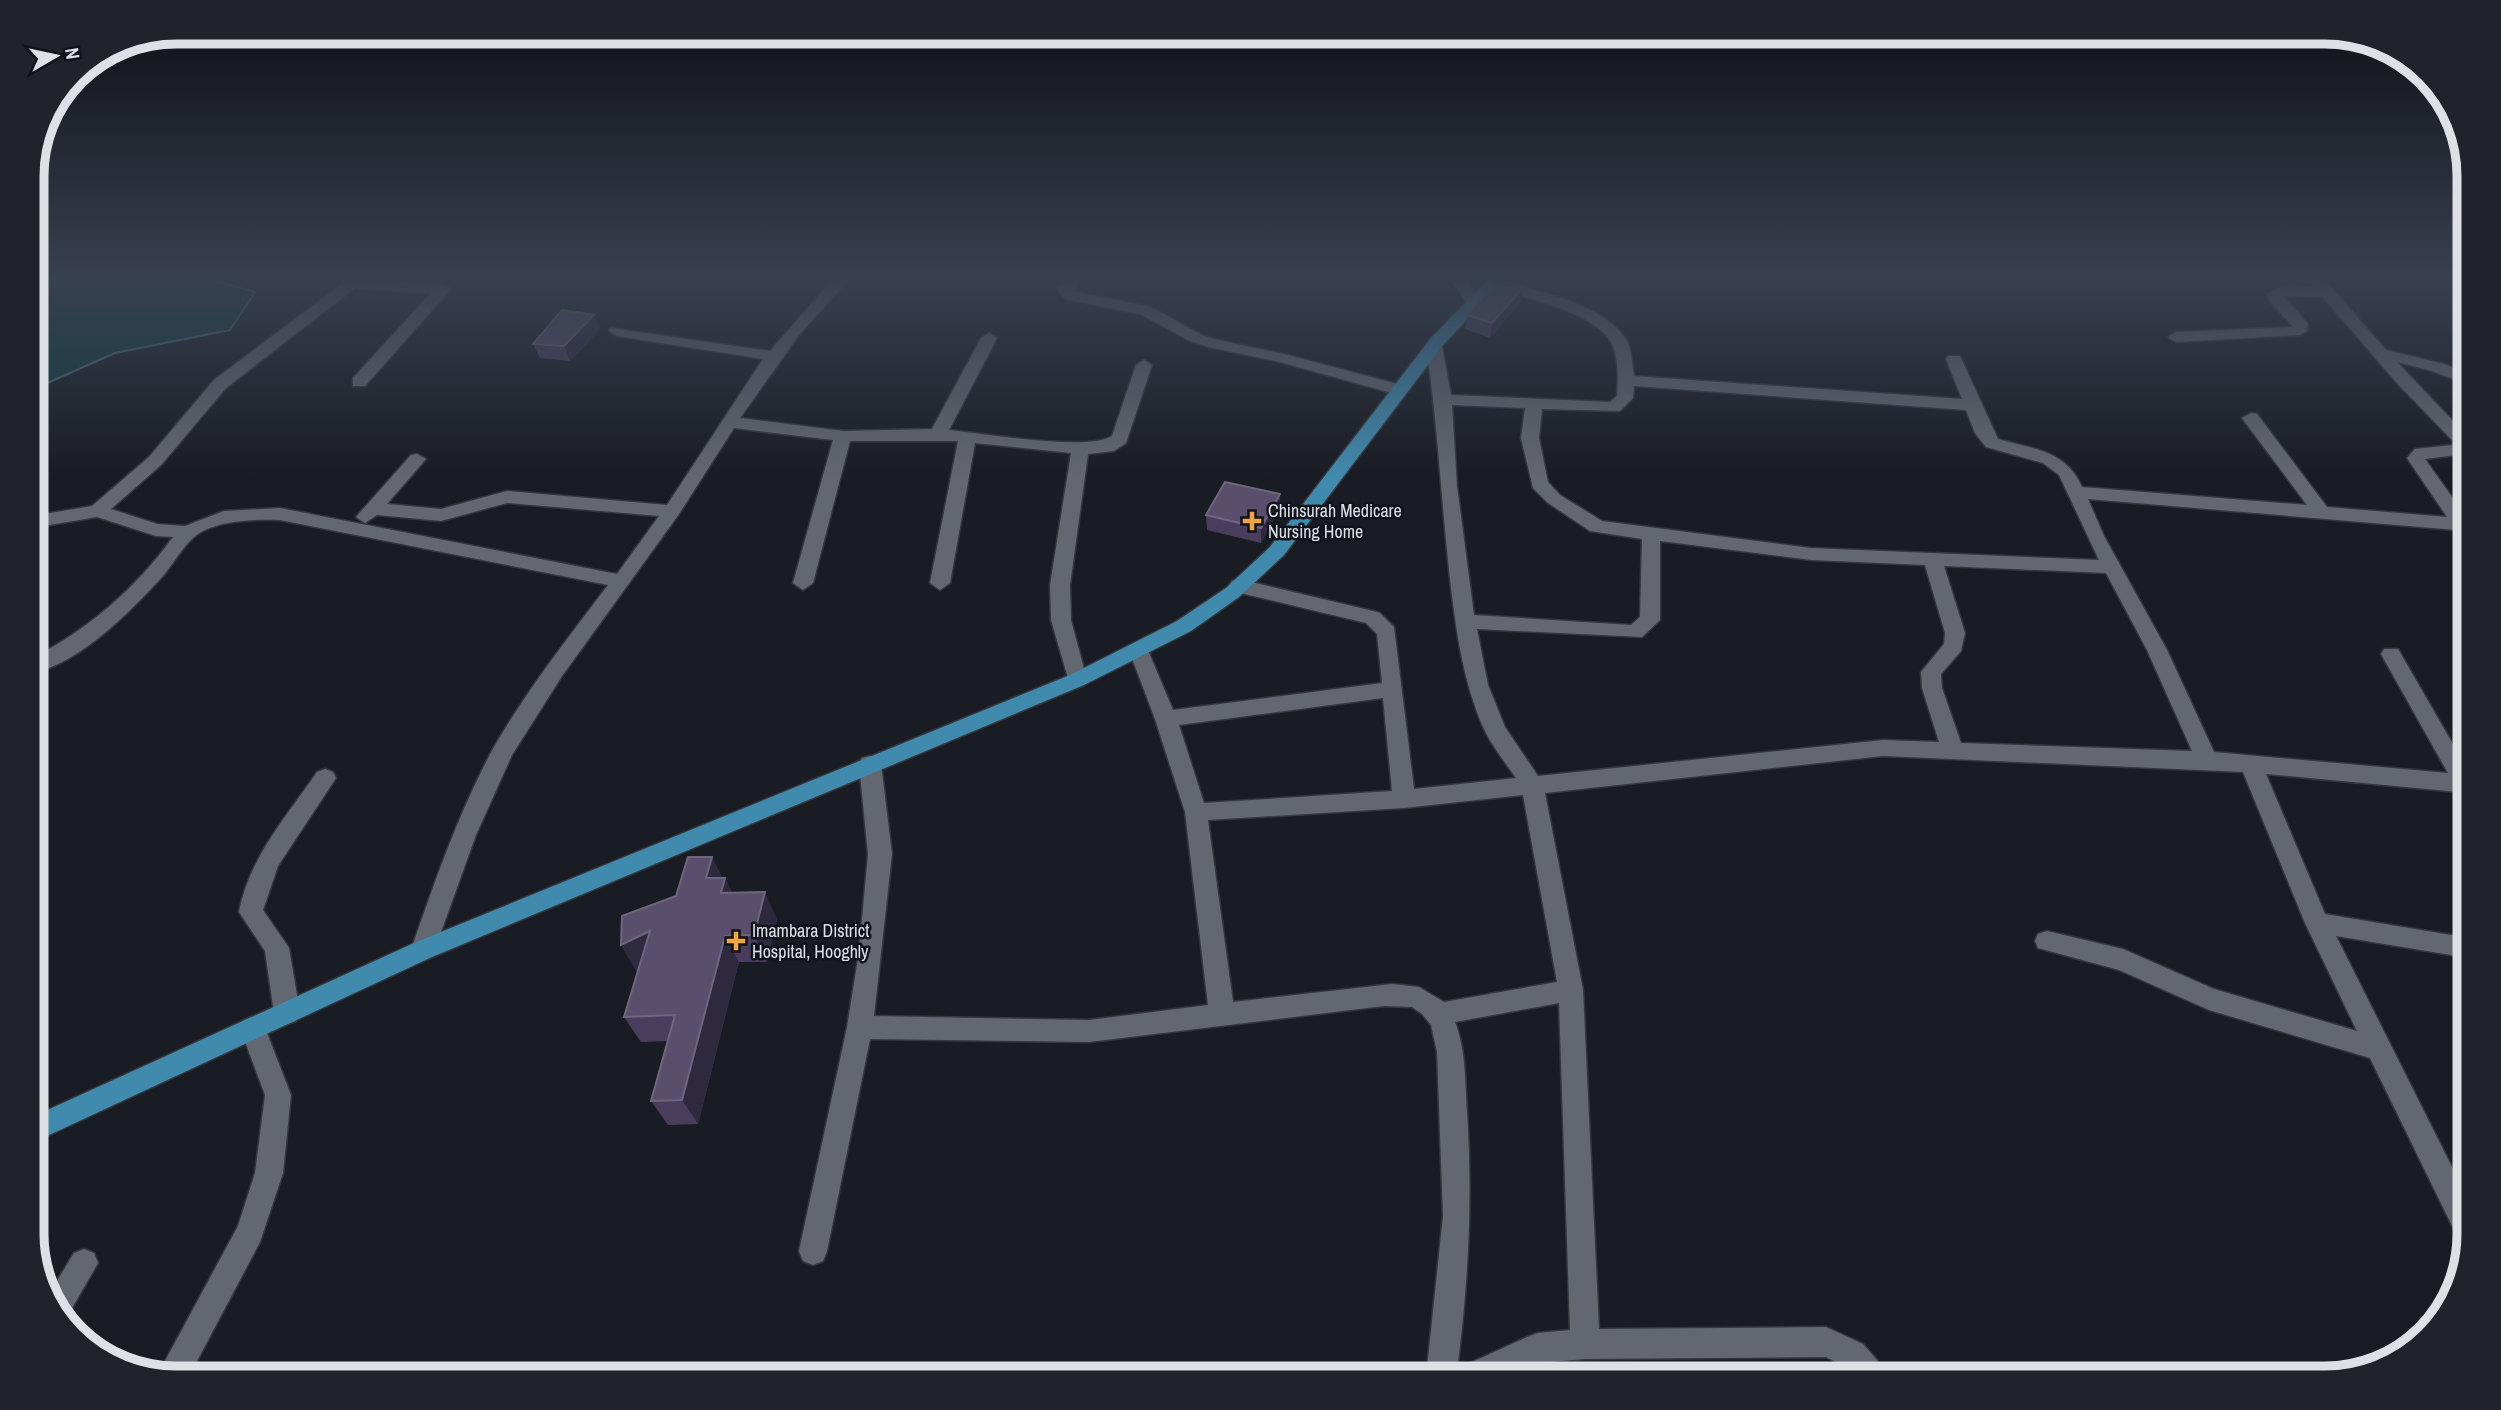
<svg xmlns="http://www.w3.org/2000/svg" width="2501" height="1410" viewBox="0 0 2501 1410" font-family="'Archivo Narrow',sans-serif">
	<style>
		.water { fill: #0d3d3f; stroke: #4b6e70; stroke-width: 2 }
		.lines { fill: none; stroke-linecap: round; stroke-linejoin: round }
		.minor-casing { stroke: #35373c; stroke-width: 3 }
		.major-casing { stroke: #35373c; stroke-width: 3 }
		.minor { fill: #63676f; fill-rule: evenodd }
		.major { fill: #408aad; fill-rule: evenodd }
		.wall { fill: #493d5e }
		.shaded-wall { fill: #2f2940 }
		.building { fill: #594f6c; stroke: #6e667f; stroke-width: 2 }
		.poi-dot { fill: #f0a63f; stroke: #101319; stroke-width: 2.5 }
		.labels { text-anchor: middle; stroke-width: 5; stroke-linejoin: round; paint-order: stroke }
		.poi-label { font-size: 18px; fill: #dde0e4; stroke: #101319; text-anchor: start }
		.rim { fill: none; stroke: #dde0e4; stroke-width: 9 }
	</style>
	<rect width="100%" height="100%" fill="#191c23"/>
	<path class="water" d="M32,279H209L255,292L230,330L115,353L43,385L32,386V357L36,356L46,340L32,339Z"/>
	<g class="lines">
		<g class="minor-casing">
			<g id="minor">
				<path d="M341,279L443,284L451,289L365,386H353V378L431,293L355,288L226,388L161,465L111,509L157,524L185,526L224,511L280,508L617,574L659,516L507,503L441,521L377,515L365,523L356,517L411,455L417,454L426,459L387,504L441,509L507,491L667,505L763,359L617,336L609,331L611,328L770,351L833,279H849L799,335L740,418L843,431L932,429L981,338L989,333L997,338L949,430C982,433 1088,452 1112,436L1136,365L1144,360L1152,365L1126,443L1114,451L1088,454L1070,585L1071,620L1087,680L1084,685H1070L1051,620L1050,585L1071,453L975,443L950,583L940,590L930,583L958,441H850L813,583L803,590L793,583L833,440L734,428L679,514L562,676L512,755L476,835L432,957L423,960L414,957L411,950C435,881 459,811 494,747C527,690 568,638 608,585L280,520C256,519 212,520 193,538C182,548 173,564 163,576C129,613 82,661 32,674V658C87,631 137,587 173,537L156,536L97,517L32,528V516L92,506L149,457L214,380L343,283Z"/>
				<path d="M1067,279H1082L1074,290L1076,292L1151,307L1202,335L1218,340L1284,354L1405,386L1407,390L1399,395L1276,361L1209,347L1190,341L1140,314L1066,299L1057,290Z"/>
				<path d="M1450,279H1465L1481,302L1478,305H1468Z"/>
				<path d="M2309,279H2324L2386,350L2444,364L2469,374V385L2432,371L2397,362L2469,438L2465,454L2425,459L2469,521V534L2458,533L2456,530L2088,499L2104,536L2167,650L2214,752L2448,773L2381,654L2384,649H2398L2469,772V793L2266,774L2325,914L2469,938V958L2336,936L2469,1201L2467,1243L2459,1240L2370,1058L2209,1010L2119,970L2038,948L2035,941L2038,934L2047,931L2123,949L2214,989L2357,1031L2305,923L2243,772L1883,756L1545,793L1583,990L1599,1329L1826,1327L1863,1344L1877,1360L1884,1378H1853L1842,1365L1826,1357L1585,1359L1539,1363L1505,1378H1457L1461,1367L1527,1337L1538,1333L1570,1330L1559,1003L1455,1022C1466,1050 1465,1082 1467,1112C1473,1202 1468,1289 1456,1378H1426L1443,1216L1437,1052L1431,1025L1422,1014L1412,1007L1384,1006L1089,1042L870,1039L827,1251L823,1261L813,1265L803,1261L799,1251L847,1027L859,952L868,854L859,764L862,758L870,756L878,758L881,764L892,854L874,1016L1089,1020L1208,1005L1185,812L1155,719L1130,653L1133,648H1147L1173,710L1382,683L1377,634L1366,623L1232,591L1229,586L1232,581L1239,579L1373,611L1380,613L1394,627L1414,789L1516,778C1505,762 1492,746 1484,729C1463,682 1456,630 1450,579C1441,501 1438,423 1426,346L1434,341L1442,346L1451,395L1610,402L1617,396C1618,380 1619,357 1611,342C1592,311 1524,297 1492,288V282L1497,280C1535,290 1609,305 1628,343C1632,353 1632,365 1634,376L1962,399L1946,359L1948,356H1960L1998,439C2033,449 2066,450 2082,487L2307,505L2242,418L2251,413L2257,414L2327,507L2447,517L2407,458L2415,449L2452,445L2453,441L2396,382L2323,297L2283,296L2308,324L2307,331L2300,335L2176,342L2168,337L2176,332L2291,327L2292,325L2270,302L2267,294L2283,286L2315,287ZM1634,386L1966,410L1975,433L1986,447L2043,463L2059,475L2099,560L1811,548L1602,521L1560,495L1548,482L1539,438L1542,409L1620,411L1633,398ZM1452,405L1525,408L1521,438L1533,488L1548,503L1590,531L1642,539L1640,617L1631,625L1474,615L1457,486ZM1660,541L1811,560L1925,565L1945,633L1944,644L1921,672L1922,688L1939,742L1883,740L1538,776L1505,727L1488,685L1477,629L1642,637L1660,620ZM1944,566L2106,573L2147,650L2192,751L1961,743L1942,688L1941,674L1961,651L1965,633ZM1383,698L1392,791L1204,803L1179,725ZM1523,795L1557,982L1444,1002L1419,987L1392,984L1233,1002L1208,820L1404,808Z"/>
				<path d="M325,769L333,772L336,778L278,866L263,910L289,948L300,1013L296,1021L287,1024L278,1021L274,1013L265,951L239,912C249,858 287,816 317,772Z"/>
				<path d="M253,1017L262,1020L291,1095L283,1173L260,1242L188,1378L158,1374L238,1226L255,1173L265,1095L240,1028L244,1020Z"/>
				<path d="M84,1249L94,1253L98,1263L64,1322L56,1314L49,1294L74,1253Z"/>
			</g>
		</g>
		<g class="major-casing">
			<path id="major" d="M1489,279H1505L1443,345L1284,555L1239,597L1191,631L1084,685L432,957L32,1143V1117L414,943L1070,675L1177,621L1226,588L1270,547L1431,338Z"/>
		</g>
		<use href="#minor" class="minor"/>
		<use href="#major" class="major"/>
	</g>
	<g class="wall">
		<path d="M1524,287L1521,301L1490,338L1465,329L1467,315Z"/>
		<path d="M600,329L570,361L540,358L533,344Z"/>
		<path d="M1280,494L1279,509L1261,543L1207,530L1206,515Z"/>
		<path d="M712,857L722,878H725L732,893L777,919L767,962H739L698,1124L668,1125L651,1101L668,1041L641,1042L624,1017L637,972L621,945L676,896Z"/>
	</g>
	<g class="shaded-wall">
		<path d="M1524,287L1521,301L1490,338L1492,323Z"/>
		<path d="M594,315L600,329L570,361L564,346Z"/>
		<path d="M1280,494L1279,509L1261,543V528Z"/>
		<path d="M712,857L724,881L725,878L738,905L722,897L706,878Z"/>
		<path d="M765,892L777,919L767,962L754,935Z"/>
		<path d="M650,931L637,972L621,945Z"/>
		<path d="M725,936L739,962L698,1124L682,1100Z"/>
	</g>
	<g class="building">
		<path d="M1500,280L1524,287L1492,323L1467,315Z"/>
		<path d="M562,310L594,315L564,346L533,344Z"/>
		<path d="M1225,482L1280,494L1261,528L1206,515Z"/>
		<path d="M688,857H712L706,878H725L721,893L765,892L754,935L725,936L682,1100L651,1101L675,1015L624,1017L650,931L621,945L622,916L676,896Z"/>
	</g>
	<linearGradient id="sky" x2="0" y2="1"><stop stop-color="#0e0f13"/><stop offset="0.58" stop-color="#384050"/><stop offset="1" stop-color="#384050" stop-opacity="0"/></linearGradient>
	<rect width="2501" height="477" fill="url(#sky)"/>
	<g class="poi-dot">
		<path d="M1248.5 510.5h7v7h7v7h-7v7h-7v-7h-7v-7h7z"/>
		<path d="M732.5 930.5h7v7h7v7h-7v7h-7v-7h-7v-7h7z"/>
	</g>
	<g class="labels">
		<g class="poi-label">
			<text x="1268" y="517">Chinsurah Medicare<tspan x="1268" dy="21">Nursing Home</tspan></text>
			<text x="752" y="937">Imambara District<tspan x="752" dy="21">Hospital, Hooghly</tspan></text>
		</g>
	</g>
	<path d="M0 0H2501V1410H0ZM176 44H2325A132 132 0 0 1 2457 176V1234A132 132 0 0 1 2325 1366H176A132 132 0 0 1 44 1234V176A132 132 0 0 1 176 44Z" fill="#202329" fill-rule="evenodd"/>
	<path class="rim" d="M176 44H2325A132 132 0 0 1 2457 176V1234A132 132 0 0 1 2325 1366H176A132 132 0 0 1 44 1234V176A132 132 0 0 1 176 44Z"/>
	<g transform="translate(56 56) rotate(81)" stroke="#101319" stroke-width="5" paint-order="stroke">
	<path d="M0-5L12 26L0 18L-12 26Z" fill="#dde0e4"/>
	<text y="-10" font-size="19" font-weight="bold" text-anchor="middle" fill="#dde0e4">N</text>
	</g>
</svg>
